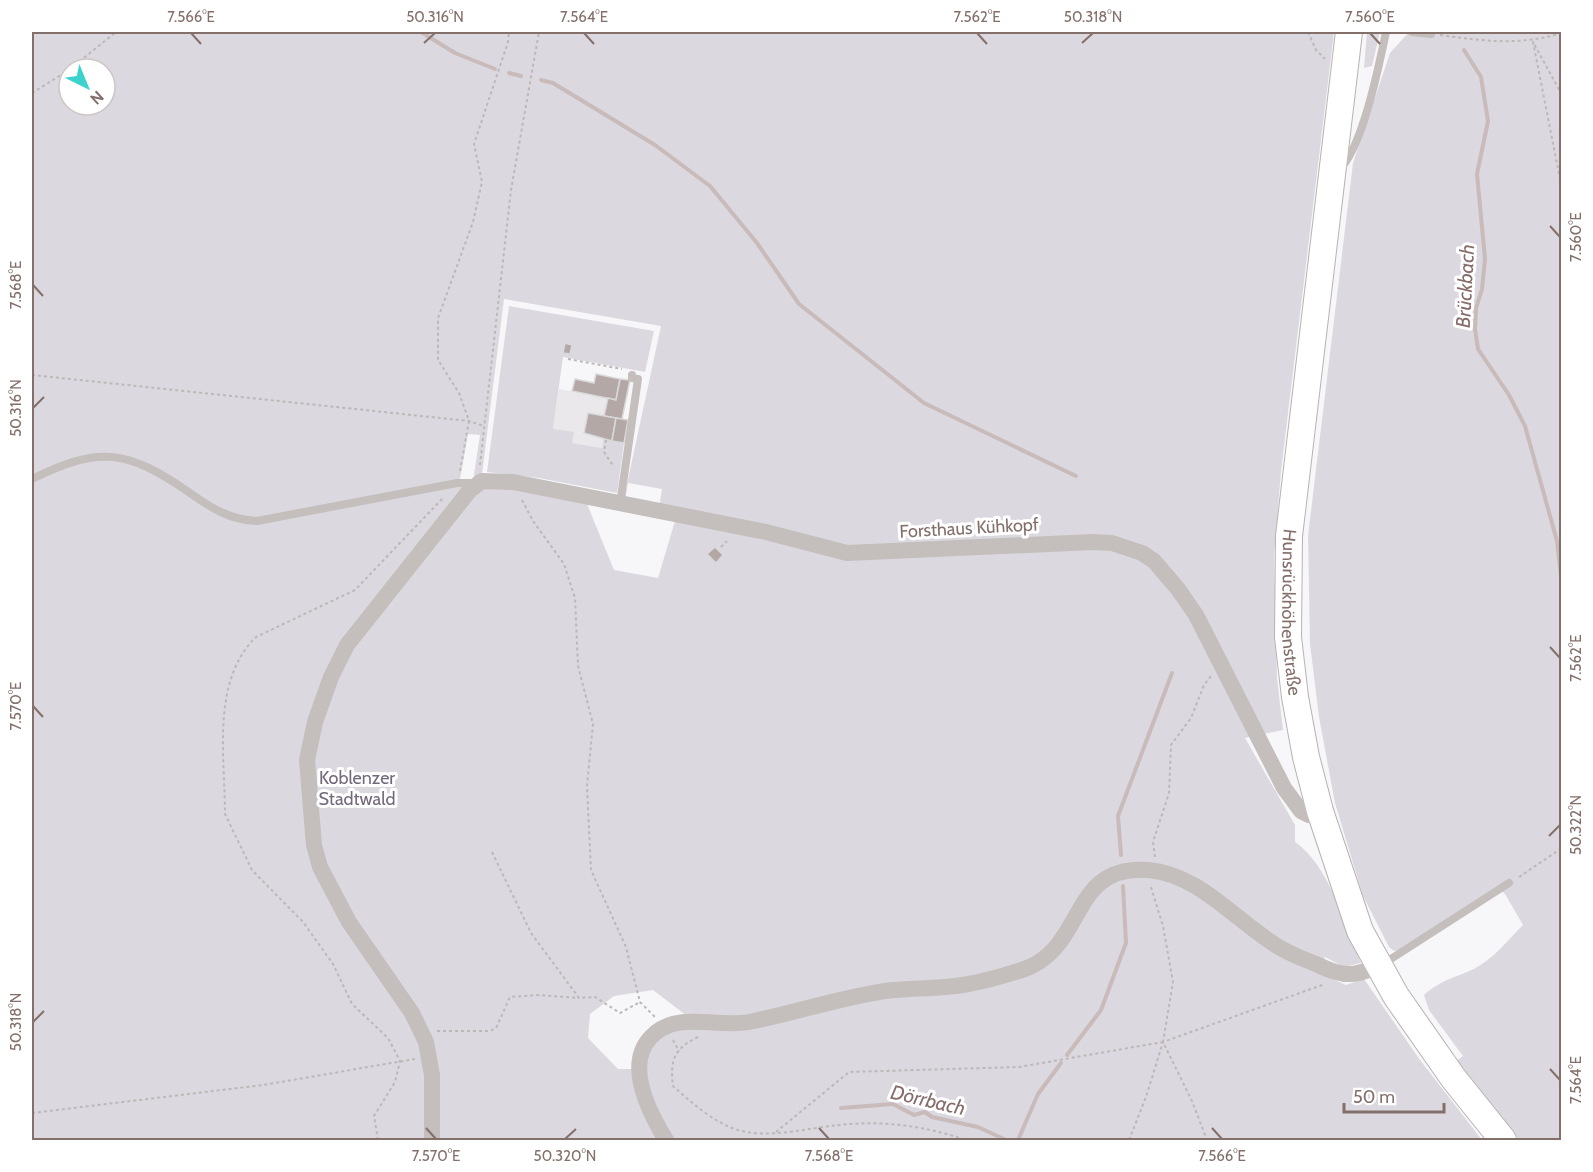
<svg xmlns="http://www.w3.org/2000/svg" width="1593" height="1172" viewBox="0 0 1593 1172" font-family="Cabin,sans-serif">
	<style>
		.built { fill: #eae8ea }
		.green { fill: #dbd8df; fill-rule: evenodd }
		.lines { fill: none; stroke-linecap: round; stroke-linejoin: round }
		.stream { stroke: #c8bbba; stroke-width: 4 }
		.building { fill: #b3a8a6; stroke: #d9d9db; stroke-width: 1.5 }
		.primary-casing { stroke: #b9b2b0; stroke-width: 28 }
		.path { stroke: #bdb8b7; stroke-width: 2; stroke-dasharray: 3 3; stroke-linecap: butt }
		.service { stroke: #c4bebc; stroke-width: 8 }
		.minor { stroke: #c4bebc; stroke-width: 16 }
		.primary { stroke: #fff; stroke-width: 26 }
		.ticks { fill: none; stroke: #84706b; stroke-width: 2 }
		.labels { text-anchor: middle; stroke-width: 6; stroke-linejoin: round; paint-order: stroke }
		.street-label { font-size: 18px; fill: #84706b; stroke: #fff }
		.park-label { font-size: 18px; fill: #74697c; stroke: #fff }
		.water-label { font-size: 20px; font-style: italic; fill: #866d6c; stroke: #fff }
		.neatline { fill: none; stroke: #84706b; stroke-width: 2 }
		.ticks-label { font-size: 15px; text-anchor: middle; fill: #84706b }
	</style>
	<rect width="100%" height="100%" fill="#f7f7f9"/>
	<path class="built" d="M559,389L608,398L604,416L588,414L584,433L603,439L602,448L572,443L553,429Z"/>
	<g class="green">
		<path d="M32,32H1334L1281,471L1274,557L1277,678L1283,730L1245,738L1295,825V842C1329,865 1345,925 1361,963L1344,967L1325,957L1317,972L1346,985L1364,979L1420,1060L1482,1140H32ZM69,69H105V105H69ZM504,299L661,326L624,498L482,474ZM468,434L480,435L473,481L460,479ZM628,483L662,489L659,508L625,501ZM587,504L675,521L658,578L614,570ZM653,990L687,1016L640,1045L635,1069H618L588,1038L590,1014L614,996Z"/>
		<path d="M1367,32H1380L1372,66L1364,68Z"/>
		<path d="M1409,32H1561V1140H1516L1455,1062L1463,1056L1429,1010L1424,995C1441,980 1454,978 1474,969C1493,959 1508,940 1523,925L1505,894L1497,887L1403,949L1394,951L1389,947L1363,896L1335,803L1319,717L1310,644L1308,536L1353,163L1390,53Z"/>
		<path d="M509,306L654,331L645,372L563,357L553,429L574,432L572,443L602,448L603,439L624,443L617,493L539,478L487,472Z"/>
	</g>
	<g class="lines">
		<g class="stream">
			<path d="M421,32L455,53L495,69"/>
			<path d="M1464,50L1481,77L1488,121L1477,174L1485,259L1482,289L1476,308L1475,329L1478,349L1509,395L1525,426L1557,541L1562,584"/>
			<path d="M509,73L521,76"/>
			<path d="M541,80L553,83L655,145L710,186L757,243L799,304L924,403L1076,476"/>
			<path d="M1121,855L1118,816L1172,673"/>
			<path d="M1067,1055L1101,1010L1126,943L1123,886"/>
			<path d="M841,1108L893,1104L914,1115L925,1112L932,1117L978,1127L1006,1140"/>
			<path d="M1018,1140L1038,1094L1061,1063"/>
		</g>
	</g>
	<g class="building">
		<path d="M565,343L572,345L570,354L563,353Z"/>
		<path d="M596,374L620,379L616,400L572,391L575,379L594,383Z"/>
		<path d="M620,379L630,380L622,419L604,416L608,398L616,400Z"/>
		<path d="M588,413L616,418L612,441L584,433Z"/>
		<path d="M616,418L628,420L624,443L612,441Z"/>
		<path d="M715,547L723,555L716,563L707,554Z"/>
	</g>
	<g class="lines">
		<g class="primary-casing">
			<g id="primary">
				<path id="s1" d="M1349,32L1289,536L1288,637L1295,697L1306,757L1320,811L1360,931L1396,996L1454,1079L1503,1140"/>
			</g>
		</g>
		<g class="path">
			<path d="M1308,32L1316,50L1325,59"/>
			<path d="M1440,35C1483,41 1519,46 1562,33"/>
			<path d="M70,69L116,32"/>
			<path d="M32,93L69,70"/>
			<path d="M1562,95L1533,42L1562,189"/>
			<path d="M568,359L622,369"/>
			<path d="M32,375L469,421L484,426"/>
			<path d="M606,440L604,452L614,467"/>
			<path d="M480,465L511,190L539,32"/>
			<path d="M460,471L469,421L459,393L438,360V318L473,222L482,182L474,144L508,42L509,32"/>
			<path d="M522,500L533,521L564,564L575,598L578,666L593,724L587,786L591,870L626,947L640,1002L655,1017"/>
			<path d="M721,547L727,541"/>
			<path d="M492,852L531,933L579,998L595,997L620,1013L640,1002"/>
			<path d="M1155,857L1153,842L1169,793L1171,745L1191,718L1204,685L1211,676"/>
			<path d="M1519,877L1562,848"/>
			<path d="M1151,887L1163,926L1173,982L1163,1042L1192,1101L1207,1140"/>
			<path d="M437,1031H490L496,1028L510,997L537,995L579,998"/>
			<path d="M698,1037C673,1049 670,1061 673,1086C691,1102 714,1123 738,1130C768,1139 808,1128 839,1125C883,1120 925,1126 966,1140"/>
			<path d="M673,1040L679,1051"/>
			<path d="M32,1113L263,1085L415,1059"/>
			<path d="M776,1132L849,1072L1019,1067L1163,1042"/>
			<path d="M378,1140L374,1116L395,1082L400,1061L388,1038L352,1004L333,964L303,922L252,870L225,814C225,757 211,681 256,637L355,590L443,498"/>
			<path d="M1129,1140L1146,1097L1163,1042L1325,984"/>
		</g>
		<g class="service">
			<path d="M1412,32L1431,34"/>
			<path d="M1340,169C1363,146 1379,65 1386,32"/>
			<path d="M32,479C100,445 128,450 190,493C211,508 230,520 257,521L457,483H475"/>
			<path d="M620,504L638,379L632,378V375"/>
			<path d="M1383,964L1509,883"/>
		</g>
		<g class="minor">
			<path d="M432,1140V1075L426,1042L412,1013L349,922L320,867L314,845L307,760L315,722L331,677L347,645L470,490L482,481L513,482L766,532L847,553L1093,542L1112,543L1142,553L1154,561L1178,589L1196,615L1284,788L1301,811L1309,815L1320,811"/>
			<path d="M666,1140C650,1114 624,1065 651,1037C676,1010 717,1028 749,1022C794,1013 839,998 885,991C911,988 937,989 963,985C983,982 1003,976 1022,970C1087,949 1068,864 1148,870C1198,874 1233,918 1274,944C1287,953 1301,958 1316,964C1326,969 1339,975 1351,974C1360,974 1369,969 1378,967"/>
		</g>
		<use href="#primary" class="primary"/>
	</g>
	<path class="ticks" d="M191,33L201,44M584,33L594,44M977,33L987,44M1370,33L1380,44M424,43L435,33M1082,43L1093,33M1550,226L1560,237M33,285L43,296M33,408L44,397M1550,647L1560,658M33,706L43,717M1549,836L1560,825M33,1022L44,1011M1550,1069L1560,1080M426,1128L436,1139M819,1128L829,1139M1212,1128L1222,1139M565,1139L576,1129"/>
	<g class="labels">
		<g class="street-label">
			<text transform="translate(969 528) rotate(-3)" y="6">Forsthaus Kühkopf</text>
			<text dy="6" stroke="none"><textPath href="#s1" startOffset="584">Hunsrückhöhenstraße</textPath></text>
		</g>
		<g class="park-label">
			<text x="357" y="784">Koblenzer<tspan x="357" dy="21">Stadtwald</tspan></text>
		</g>
		<g class="water-label">
			<text transform="translate(1465 286) rotate(-87)" y="7">Brückbach</text>
			<text transform="translate(928 1100) rotate(13)" y="7">Dörrbach</text>
		</g>
	</g>
	<rect width="1593" height="1172" fill="none" stroke="#ffffff" stroke-width="66"/>
	<g transform="translate(87 87) rotate(137)"><circle r="28" fill="#ffffff" stroke="#cec6c4" stroke-width="1.5"/>
	<path d="M0-4.5L10 22L0 15L-10 22Z" fill="#3ed2ce"/>
	<text y="-9" font-size="16" font-weight="bold" text-anchor="middle" fill="#84706b">N</text>
	</g>
	<path d="M1344 1103v9h100v-9" fill="none" stroke="#84706b" stroke-width="3"/>
	<text x="1353" y="1103" font-size="18" fill="#84706b" stroke="#ffffff" stroke-width="4.5" paint-order="stroke">50 m</text>
	<rect x="33" y="33" width="1527" height="1106" class="neatline"/>
	<g class="ticks-label">
		<text x="191" y="22">7.566°E</text>
		<text x="435" y="22">50.316°N</text>
		<text x="584" y="22">7.564°E</text>
		<text x="977" y="22">7.562°E</text>
		<text x="1093" y="22">50.318°N</text>
		<text x="1370" y="22">7.560°E</text>
		<text transform="translate(1576 237) rotate(-90)" y="5">7.560°E</text>
		<text transform="translate(16 285) rotate(-90)" y="5">7.568°E</text>
		<text transform="translate(16 408) rotate(-90)" y="5">50.316°N</text>
		<text transform="translate(1576 658) rotate(-90)" y="5">7.562°E</text>
		<text transform="translate(16 706) rotate(-90)" y="5">7.570°E</text>
		<text transform="translate(1576 825) rotate(-90)" y="5">50.322°N</text>
		<text transform="translate(16 1022) rotate(-90)" y="5">50.318°N</text>
		<text transform="translate(1576 1080) rotate(-90)" y="5">7.564°E</text>
		<text x="436" y="1161">7.570°E</text>
		<text x="565" y="1161">50.320°N</text>
		<text x="829" y="1161">7.568°E</text>
		<text x="1222" y="1161">7.566°E</text>
	</g>
</svg>
